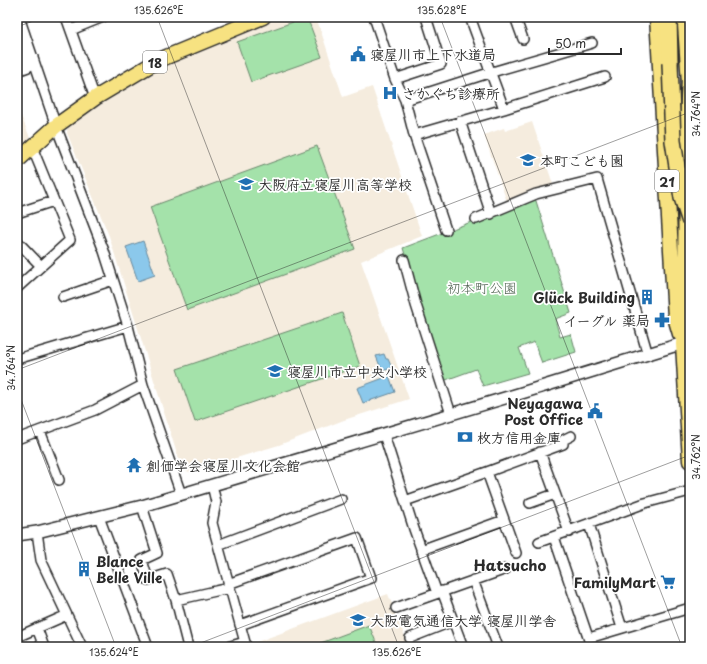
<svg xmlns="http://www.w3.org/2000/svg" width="707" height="664" font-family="'Playpen Sans','Klee One',sans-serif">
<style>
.built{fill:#f5ecde}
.green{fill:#a4e2aa;stroke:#68866a}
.water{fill:#8bc8eb;stroke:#65899e}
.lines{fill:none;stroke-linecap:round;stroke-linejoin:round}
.minor-casing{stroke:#2b2b2b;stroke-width:12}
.tertiary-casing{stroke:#2b2b2b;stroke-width:14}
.primary-casing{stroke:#2b2b2b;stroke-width:17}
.trunk-casing{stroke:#2b2b2b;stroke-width:18}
.minor{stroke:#fff;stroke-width:9}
.tertiary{stroke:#fff;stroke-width:11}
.primary{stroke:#f7e281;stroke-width:14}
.trunk{stroke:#f7e281;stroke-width:15}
.trunk-bridge-casing{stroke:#2b2b2b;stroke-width:18;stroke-linecap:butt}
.trunk-bridge{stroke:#f7e281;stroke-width:15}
.ticks{fill:none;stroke:#2b2b2b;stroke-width:1;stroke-opacity:0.45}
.labels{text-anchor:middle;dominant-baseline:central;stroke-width:3.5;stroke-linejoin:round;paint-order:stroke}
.shield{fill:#fff;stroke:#6b6b6b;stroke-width:1}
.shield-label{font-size:13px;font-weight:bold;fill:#2b2b2b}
.poi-label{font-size:14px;font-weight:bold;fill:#2b2b2b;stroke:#fff;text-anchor:start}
.park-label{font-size:14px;fill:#4f6251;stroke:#fff}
.neighbourhood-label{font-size:15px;font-weight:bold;fill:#2b2b2b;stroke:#fff}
.neatline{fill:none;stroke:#2b2b2b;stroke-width:1.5}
.ticks-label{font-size:10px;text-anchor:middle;fill:#2b2b2b}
</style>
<rect width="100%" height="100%" fill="#fff"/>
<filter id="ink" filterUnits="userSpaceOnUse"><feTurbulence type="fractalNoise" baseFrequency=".025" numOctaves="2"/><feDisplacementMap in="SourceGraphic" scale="8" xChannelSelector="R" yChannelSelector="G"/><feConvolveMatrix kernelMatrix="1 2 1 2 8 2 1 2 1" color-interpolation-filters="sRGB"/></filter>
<g filter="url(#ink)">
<path class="built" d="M278,17H316L343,97L372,87L422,236L361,261L409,399L344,420L279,445L190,472L182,470L109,236L67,133L68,123L104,98L158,68Z
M17,106L31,140L24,148L17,139Z
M532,122L554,187L507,202L484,135L504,128L505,131Z
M388,594L409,647H243Z"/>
<path class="green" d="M307,17L322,57L251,82L237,42Z
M317,146L355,249L187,310L150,207Z
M534,198L536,201L571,313L555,319L560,337L571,334L576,352L542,363L534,342L519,348L528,373L483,386L476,369L443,381L403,248Z
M342,313L360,366L195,422L177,369Z
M369,625L378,647H310Z"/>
<path class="water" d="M143,241L155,275L138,281L126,247Z
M384,354L386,359H388L392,368L382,371L376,356Z
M389,376L395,392L363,403L357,388Z"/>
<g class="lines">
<g class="minor-casing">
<path id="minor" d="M19,17L56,126L104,251L128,326L143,385L181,494
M66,17L95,98
M374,17L395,79L405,100L414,135L446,230
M515,17L523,39
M71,30L103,17
M17,36L26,60L33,57
M17,71L28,67L26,60
M395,79L441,64L426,17
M405,100L492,72L592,43
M504,109L605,77
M460,121L491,214
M414,135L504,109C493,78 481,48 470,17
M17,213L54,201
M476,219L536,194L597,179L648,355
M17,241L41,266
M404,260L416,305L451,414
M17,288L70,240L32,147
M63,297L113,280
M17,359L128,326
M40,431L59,480
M384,435L414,529L437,593
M17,439L95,410L143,385
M540,452L569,532
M487,472L516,553
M212,485L216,502L212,523L246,646
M405,501L487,472L563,444V440L571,436
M530,503L555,494
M142,506L157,553L142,560L148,580L167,574L176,600L188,647
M99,517L148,647
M589,524L622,628
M37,532L41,560L82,647
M554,537L591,646
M539,542L645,503L690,491
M218,545L341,499
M421,550L504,520
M473,580L498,647
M228,584L357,538L371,578L240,625
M442,591L463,647
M176,600L229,588
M396,608L506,569
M37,628L44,647
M17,637L67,615
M410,638L453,621
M589,638L690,608
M227,647L245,642"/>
</g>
<g class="tertiary-casing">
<path id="tertiary" d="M17,535L37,532L142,506L515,395L690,341"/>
</g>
<g class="primary-casing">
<path id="primary" d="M657,17L675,317L680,334
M689,79L686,137L685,312L683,344L690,461
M17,161L56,126L95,98L159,60L263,17"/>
</g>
<g class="trunk-casing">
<path id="trunk" d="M669,17L670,63
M685,17L690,90"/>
</g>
<use href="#minor" class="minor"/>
<use href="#tertiary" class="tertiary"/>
<use href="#primary" class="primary"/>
<use href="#trunk" class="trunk"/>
<g class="trunk-bridge-casing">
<path id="trunk-bridge" d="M670,63L673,141L682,198L690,222"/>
</g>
<use href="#trunk-bridge" class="trunk-bridge"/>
</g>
</g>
<path class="ticks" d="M157,17L399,647M440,17L682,647M17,27L44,17M17,370L690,112M17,389L116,647M190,647L690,455"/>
<defs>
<g id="civic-bare" transform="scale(1.2)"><path d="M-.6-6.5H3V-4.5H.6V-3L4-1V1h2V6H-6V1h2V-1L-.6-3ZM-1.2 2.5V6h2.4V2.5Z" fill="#1f6fb2" stroke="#fff" stroke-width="2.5" paint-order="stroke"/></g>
<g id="hospital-bare" transform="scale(1.2)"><path d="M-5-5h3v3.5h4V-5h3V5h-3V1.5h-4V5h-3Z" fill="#1f6fb2" stroke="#fff" stroke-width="2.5" paint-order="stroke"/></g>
<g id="school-bare" transform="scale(1.2)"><path d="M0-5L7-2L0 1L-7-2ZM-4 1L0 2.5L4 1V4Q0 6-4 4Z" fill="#1f6fb2" stroke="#fff" stroke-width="2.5" paint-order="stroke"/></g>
<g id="building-bare" transform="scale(1.2)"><path d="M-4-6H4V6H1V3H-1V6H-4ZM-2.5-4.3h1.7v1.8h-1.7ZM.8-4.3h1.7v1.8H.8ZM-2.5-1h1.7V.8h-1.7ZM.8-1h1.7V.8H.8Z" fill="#1f6fb2" stroke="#fff" stroke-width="2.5" paint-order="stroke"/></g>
<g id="pharmacy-bare" transform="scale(1.2)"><path d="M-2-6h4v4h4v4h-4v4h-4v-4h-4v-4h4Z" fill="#1f6fb2" stroke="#fff" stroke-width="2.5" paint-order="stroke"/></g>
<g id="bank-bare" transform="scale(1.2)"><path d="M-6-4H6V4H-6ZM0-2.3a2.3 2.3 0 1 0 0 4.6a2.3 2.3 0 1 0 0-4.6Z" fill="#1f6fb2" stroke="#fff" stroke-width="2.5" paint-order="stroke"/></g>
<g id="temple-bare" transform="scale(1.2)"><path d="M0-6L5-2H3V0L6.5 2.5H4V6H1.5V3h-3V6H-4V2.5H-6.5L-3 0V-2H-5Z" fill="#1f6fb2" stroke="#fff" stroke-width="2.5" paint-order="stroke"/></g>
<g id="supermarket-bare" transform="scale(1.2)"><path d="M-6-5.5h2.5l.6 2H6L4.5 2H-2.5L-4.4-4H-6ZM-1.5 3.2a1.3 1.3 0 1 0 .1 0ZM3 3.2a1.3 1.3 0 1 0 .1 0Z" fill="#1f6fb2" stroke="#fff" stroke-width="2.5" paint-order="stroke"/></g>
<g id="university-bare" transform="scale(1.2)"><path d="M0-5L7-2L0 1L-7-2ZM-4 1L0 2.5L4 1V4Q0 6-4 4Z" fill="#1f6fb2" stroke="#fff" stroke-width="2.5" paint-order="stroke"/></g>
</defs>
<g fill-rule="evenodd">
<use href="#civic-bare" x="358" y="54"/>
<use href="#hospital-bare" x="390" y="93"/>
<use href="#school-bare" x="528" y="160"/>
<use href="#school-bare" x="246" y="184"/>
<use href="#building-bare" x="647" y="297"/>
<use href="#pharmacy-bare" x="662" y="320"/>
<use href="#school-bare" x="275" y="371"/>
<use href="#civic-bare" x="595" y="411"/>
<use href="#bank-bare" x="465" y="437"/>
<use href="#temple-bare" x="134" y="465"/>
<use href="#building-bare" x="84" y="569"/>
<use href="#supermarket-bare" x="668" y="582"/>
<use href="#university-bare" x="358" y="620"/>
</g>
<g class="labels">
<g class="shield">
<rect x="143" y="51" width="24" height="22" rx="3"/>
<rect x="655" y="170" width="24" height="22" rx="3"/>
</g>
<g class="shield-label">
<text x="155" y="62">18</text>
<text x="667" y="181">21</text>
</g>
<g class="poi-label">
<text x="370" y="54">寝屋川市上下水道局</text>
<text x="402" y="93">さかぐち診療所</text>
<text x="540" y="160">本町こども園</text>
<text x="258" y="184">大阪府立寝屋川高等学校</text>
<text x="635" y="297" text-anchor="end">Glück Building</text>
<text x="650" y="320" text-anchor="end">イーグル 薬局</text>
<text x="287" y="371">寝屋川市立中央小学校</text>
<text x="583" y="403" text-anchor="end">Neyagawa<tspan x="583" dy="16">Post Office</tspan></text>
<text x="477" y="437">枚方信用金庫</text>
<text x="146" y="465">創価学会寝屋川文化会館</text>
<text x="96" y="561">Blance<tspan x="96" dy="16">Belle Ville</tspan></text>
<text x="656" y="582" text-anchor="end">FamilyMart</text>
<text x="370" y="620">大阪電気通信大学 寝屋川学舎</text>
</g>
<g class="park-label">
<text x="482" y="287">初本町公園</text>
</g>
<g class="neighbourhood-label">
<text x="510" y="564">Hatsucho</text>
</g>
</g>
<rect width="707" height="664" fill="none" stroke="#fff" stroke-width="44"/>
<path d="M549 48v6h72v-6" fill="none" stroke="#2b2b2b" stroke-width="2"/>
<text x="555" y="48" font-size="12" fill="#2b2b2b" stroke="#ffffff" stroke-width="3" paint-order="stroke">50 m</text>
<rect x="22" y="22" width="663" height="620" class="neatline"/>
<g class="ticks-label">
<text x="159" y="14">135.626°E</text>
<text x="442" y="14">135.628°E</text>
<text transform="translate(696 114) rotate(-90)" y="4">34.764°N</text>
<text transform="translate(11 368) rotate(-90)" y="4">34.764°N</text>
<text transform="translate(696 457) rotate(-90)" y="4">34.762°N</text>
<text x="114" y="656">135.624°E</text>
<text x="397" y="656">135.626°E</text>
</g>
</svg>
